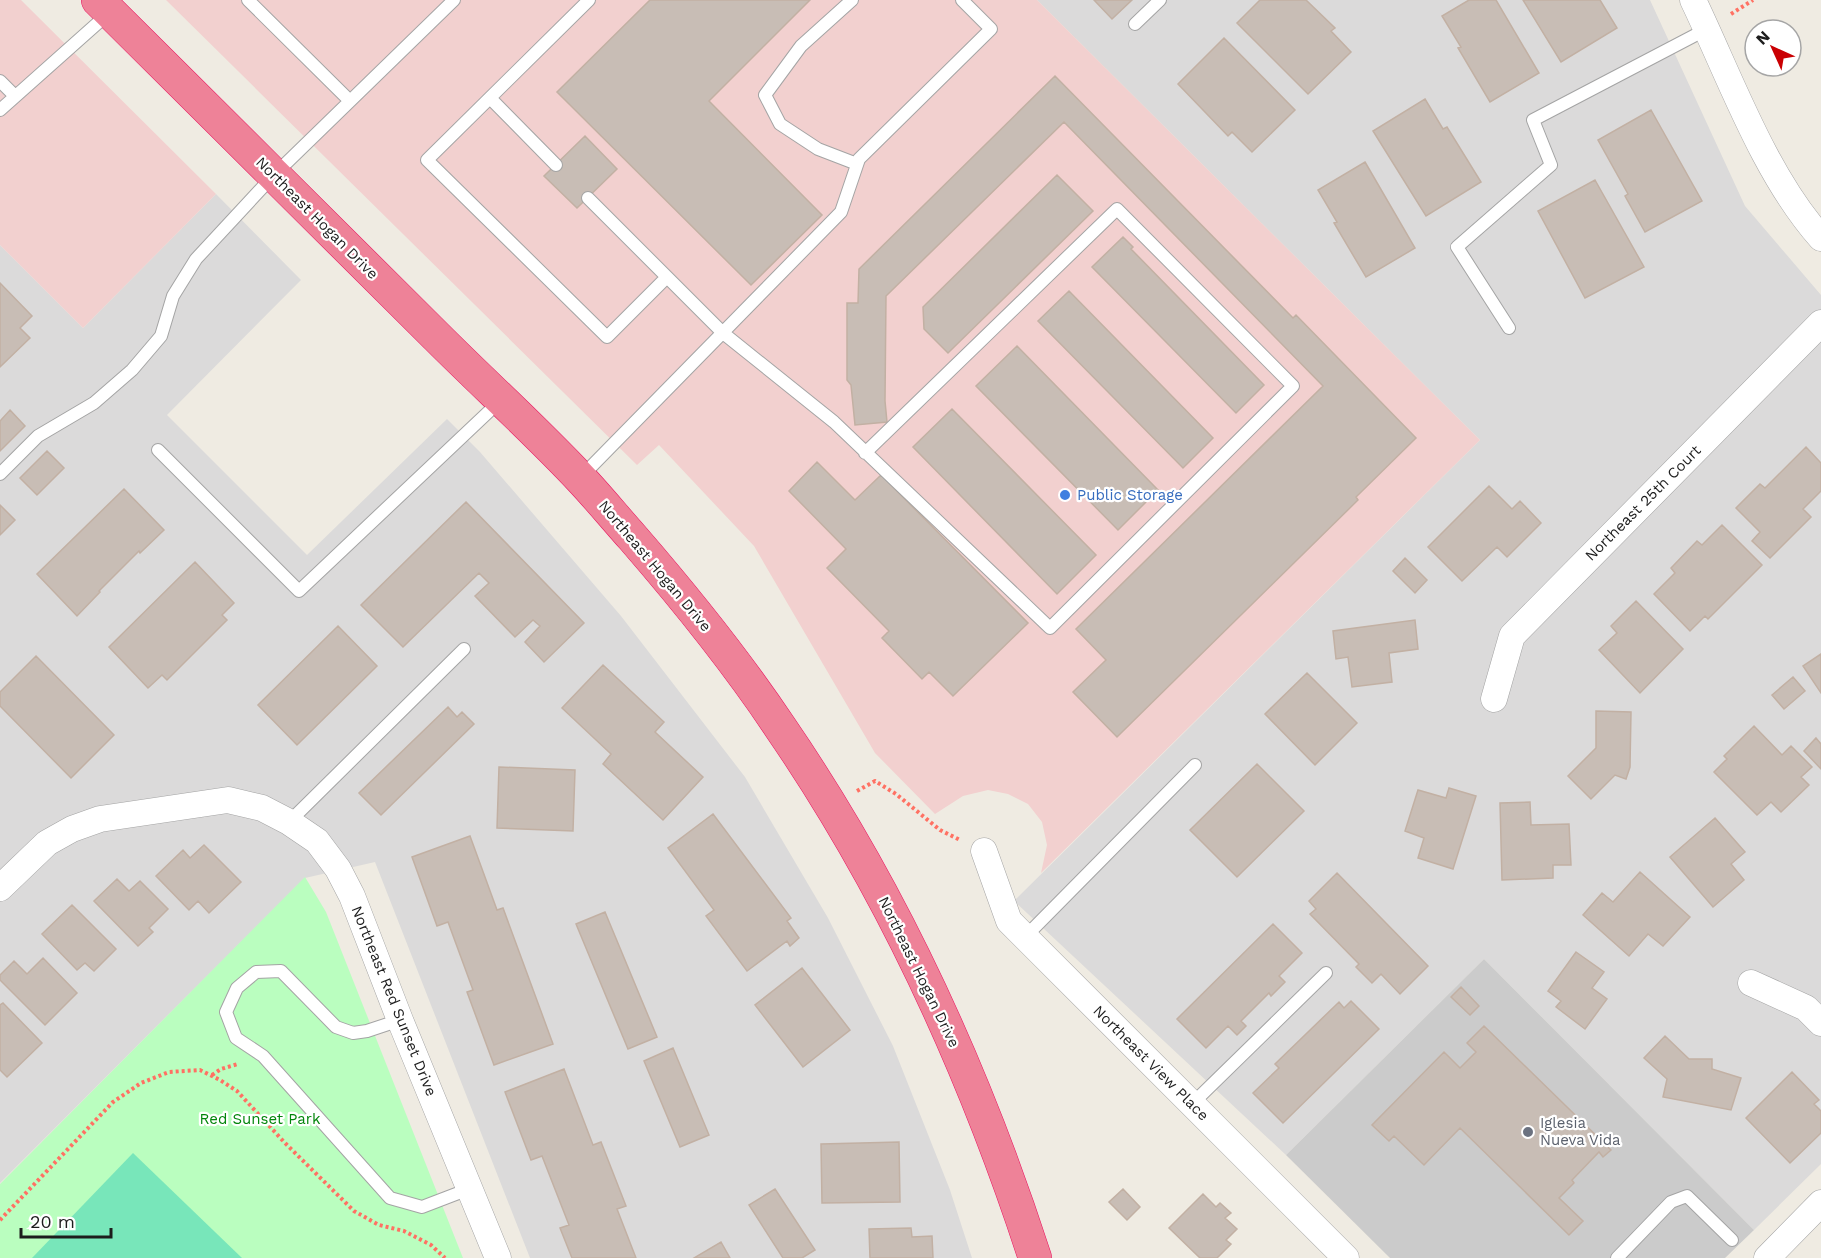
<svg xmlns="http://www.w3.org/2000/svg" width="1821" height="1258" font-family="'Work Sans',sans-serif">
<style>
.residential{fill:#dbdada}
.commercial{fill:#f2d0cf}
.religious{fill:#cbcbcb}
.park{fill:#bafebf}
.pitch{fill:#78e6ba}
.building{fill:#c8bdb5;stroke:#c2b0a3;stroke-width:1.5}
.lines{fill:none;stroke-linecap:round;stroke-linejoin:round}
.lane-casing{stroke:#a4a4a4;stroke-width:14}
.street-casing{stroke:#a4a4a4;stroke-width:27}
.highway-casing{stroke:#e81460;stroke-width:34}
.path{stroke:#ff7163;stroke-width:4;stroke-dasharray:3 3;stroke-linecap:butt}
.lane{stroke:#fff;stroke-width:12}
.street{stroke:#fff;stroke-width:26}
.highway{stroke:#ee8298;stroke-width:33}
.shop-dot{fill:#3f7fe0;stroke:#fff;stroke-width:2}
.worship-dot{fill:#6b7280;stroke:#fff;stroke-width:2}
.labels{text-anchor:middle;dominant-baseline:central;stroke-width:4.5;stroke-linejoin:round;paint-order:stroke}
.street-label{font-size:15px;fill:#1d1d1d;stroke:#fff}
.shop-label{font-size:15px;fill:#366cbe;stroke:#fff;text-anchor:start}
.park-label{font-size:15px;fill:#02850b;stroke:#fff}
.worship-label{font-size:15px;fill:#5b616d;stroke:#fff;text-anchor:start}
</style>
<rect width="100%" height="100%" fill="#efebe2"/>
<path class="residential" d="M1037,0H1650L1745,206L1821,295V1164L1754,1230L1484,959L1286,1155L1014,901L1480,440Z
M216,194L301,280L167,415L307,555L447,419L480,452L621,616L745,777L828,918L893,1046L950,1190L972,1258H530L375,862L305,878L0,1183V245L83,328Z"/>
<path class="commercial" d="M0,0H21L216,194L83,328L0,245Z
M166,0H1037L1480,440L1041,873L1047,845L1042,822L1028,804L1008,794L988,790L963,796L935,814L875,753L754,546L659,445L637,465Z"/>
<path class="religious" d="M1484,959L1754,1230L1725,1258H1390L1286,1155Z"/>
<path class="park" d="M305,877L326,912L463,1258H0V1184Z"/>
<path class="pitch" d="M133,1153L242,1258H32Z"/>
<path class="building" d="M650,0H810L709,101L822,215L751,285L557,92Z
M1094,0H1132L1112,19Z
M1260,0H1306L1335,28L1331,31L1351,52L1308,94L1237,23Z
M1469,0H1496L1539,73L1490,102L1458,48L1461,47L1442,16Z
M1523,0H1600L1617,28L1561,62Z
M1224,38L1295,110L1252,152L1232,132L1228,136L1178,84Z
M1055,76L1293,318L1296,315L1416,438L1356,497L1358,500L1117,737L1073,692L1106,660L1076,629L1323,386L1064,122L886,296L885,401L887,422L855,425L851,385L847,380V303H858L859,269Z
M1425,99L1443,129L1447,127L1481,182L1426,216L1373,131Z
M1651,110L1702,201L1645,232L1625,196L1628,194L1598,140Z
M585,136L617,169L577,208L544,176Z
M1365,162L1415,248L1366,277L1334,223L1337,222L1318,190Z
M1057,175L1093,211L948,353L924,329L923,307Z
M1595,180L1644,267L1585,298L1538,211Z
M1123,237L1133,247L1131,249L1264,385L1236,413L1092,267Z
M0,283L32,316L20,328L30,338L0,367Z
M1069,291L1213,438L1183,468L1038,321Z
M1017,346L1158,490L1118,530L976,386Z
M952,409L1096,555L1057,594L913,447Z
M10,410L25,426L0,451V421Z
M1806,447L1821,463V491L1803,509L1811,517L1770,558L1752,541L1760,532L1736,508L1760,484L1765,488Z
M47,451L64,468L37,495L20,478Z
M817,462L855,500L881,475L1028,623L953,696L929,672L922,679L882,638L889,631L827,568L846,549L789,491Z
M1489,486L1512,509L1520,501L1541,523L1507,557L1497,547L1462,581L1428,547Z
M124,489L164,530L140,553L139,551L99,591L100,592L77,616L37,574Z
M466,502L584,623L544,662L525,642L540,626L533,620L515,637L475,596L489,583L479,573L403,647L361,605Z
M0,505L15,520L0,535Z
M1722,525L1762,565L1708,619L1705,616L1690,631L1654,594L1675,573L1671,568L1697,541L1702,545Z
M1405,558L1427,580L1415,593L1393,571Z
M195,562L234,603L222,615L227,620L167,680L162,675L148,688L109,647Z
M1636,601L1683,649L1640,693L1599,650L1617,633L1611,626Z
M1415,620L1418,649L1389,653L1392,682L1352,687L1348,657L1336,659L1333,631Z
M338,626L377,666L297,745L258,705Z
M1821,654V693L1803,666Z
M36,656L114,735L71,778L0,706V692Z
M603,665L664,722L655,732L703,777L663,820L603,764L611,754L562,708Z
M1307,673L1357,723L1315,765L1265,714Z
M1793,677L1805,691L1784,709L1772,695Z
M448,707L457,717L462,712L474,724L381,815L359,793Z
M1596,711L1631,712L1630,767L1626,779L1615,775L1591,799L1568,776L1596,748Z
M1754,726L1782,755L1791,746L1812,767L1801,777L1809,785L1781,812L1771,802L1757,815L1714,772L1727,759L1724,756Z
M1816,738L1821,744V769L1804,751Z
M1257,764L1304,811L1237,877L1190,830Z
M499,767L575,770L573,831L497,828Z
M1449,788L1476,796L1453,869L1418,858L1424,838L1405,831L1418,790L1446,798Z
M1530,802L1531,825L1569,824L1571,865H1553V878L1502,880L1500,803Z
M713,814L791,918L787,921L799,938L790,946L787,941L747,971L706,916L714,910L668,848Z
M1715,818L1745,852L1731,864L1744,880L1713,907L1670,857Z
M470,836L497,910L503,908L553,1044L494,1065L467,992L473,990L448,922L437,926L412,857Z
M204,845L241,882L209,913L198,901L189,910L156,876L183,850L190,858Z
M1640,872L1690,917L1663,946L1648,934L1629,956L1583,915L1602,893L1613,902Z
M1337,873L1428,966L1400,994L1381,974L1372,983L1356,967L1359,964L1310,914L1316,909L1309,901Z
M117,879L129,891L140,881L168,909L149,928L153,932L138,946L94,901Z
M72,905L116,949L94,971L85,963L77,970L42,934Z
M605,912L657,1037L628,1049L576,924Z
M1273,924L1302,953L1279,976L1285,982L1271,996L1269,993L1241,1021L1246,1026L1237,1035L1228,1026L1206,1048L1177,1019Z
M1576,952L1604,972L1592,988L1607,999L1585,1029L1556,1007L1561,1001L1548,991Z
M43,958L77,993L45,1025L0,980V975L14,961L27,974Z
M802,968L850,1030L803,1067L755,1005Z
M1461,987L1479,1006L1470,1015L1451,997Z
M1351,1001L1379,1029L1283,1123L1253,1093L1279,1068L1275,1064L1339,1002L1344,1008Z
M3,1003L42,1043L7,1077L0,1070V1005Z
M1484,1026L1611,1150L1603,1157L1599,1152L1572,1180L1574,1183L1559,1198L1583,1221L1569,1235L1460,1128L1424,1165L1394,1136L1389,1141L1372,1125L1444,1052L1460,1068L1476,1052L1467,1043Z
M1665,1036L1689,1059H1712V1069L1741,1078L1731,1110L1663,1097L1667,1079L1644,1058Z
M673,1048L709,1135L680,1147L644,1061Z
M564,1069L593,1145L601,1142L626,1206L617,1209L636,1258H572L560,1228L569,1225L542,1156L531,1160L505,1092Z
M1792,1072L1819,1100L1814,1104L1821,1111V1133L1790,1163L1746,1118Z
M899,1142L900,1202L822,1203L821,1144Z
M775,1189L815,1250L802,1258H783L749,1205Z
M1123,1189L1140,1207L1127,1220L1109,1202Z
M1203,1194L1216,1207L1220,1203L1231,1213L1225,1218L1237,1229L1226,1240L1231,1244L1217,1258H1200L1169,1228Z
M911,1228L912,1237L932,1236L933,1258H870L869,1229Z
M721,1242L730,1258H694Z"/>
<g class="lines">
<g class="lane-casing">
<path id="lane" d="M248,0L350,101
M589,0L427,160L607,337L667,277L723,333L834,422L1050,628L1293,386L1117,209L865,453
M852,0L801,46L765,95L780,124L818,149L857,164
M1135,24L1160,0
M0,81L15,96
M490,98L556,165
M0,110L109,13
M588,198L667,277
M1509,328L1457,247L1551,165L1533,120L1707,29
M158,450L299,591L500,401
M0,474L38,436L94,403L132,370L161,336L173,296L196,259L274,175L454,0
M581,477L841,212L859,159L991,29L962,0
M289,822L464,649
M1025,937L1195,765
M400,1020L367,1031L353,1033L336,1027L281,971L256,972L237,988L226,1012L236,1038L263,1056L390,1198L422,1207L469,1189
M1192,1104L1326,973
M1617,1258L1671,1202L1687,1196L1732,1240"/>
</g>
<g class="street-casing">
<path id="street" d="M1693,0C1730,77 1764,174 1821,238
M1494,699L1512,636L1821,323
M984,851L1009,921L1346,1258
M0,888L47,843L72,829L100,819L228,800L262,808L289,822L317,841L338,869L352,896L400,1020L498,1258
M1751,983L1806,1008L1821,1023
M1767,1258L1821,1203"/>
</g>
<g class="highway-casing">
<path id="highway" d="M98,0C211,113 325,225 438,338C485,385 535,430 580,478C598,497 615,518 633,538C685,598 736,661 780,727C892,890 974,1070 1035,1258"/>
</g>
<path class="path" d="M1731,14L1753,0
M857,791L875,781L896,794L940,830L960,840
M212,1075L221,1069L238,1064
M0,1220L113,1102L141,1083L169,1072L200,1070L220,1080L237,1091L285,1143L354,1211L379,1225L404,1231L431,1245L445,1258"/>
<use href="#lane" class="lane"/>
<use href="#street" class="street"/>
<use href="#highway" class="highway"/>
</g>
<circle class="shop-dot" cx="1065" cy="495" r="6"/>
<circle class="worship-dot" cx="1528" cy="1132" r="6"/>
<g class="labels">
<g class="street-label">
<text transform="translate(317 218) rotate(45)">Northeast Hogan Drive</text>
<text transform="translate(1643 503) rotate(-45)">Northeast 25th Court</text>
<text transform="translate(655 566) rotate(50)">Northeast Hogan Drive</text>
<text transform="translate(919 972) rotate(64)">Northeast Hogan Drive</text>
<text transform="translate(394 1001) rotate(68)">Northeast Red Sunset Drive</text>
<text transform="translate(1151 1063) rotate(45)">Northeast View Place</text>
</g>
<g class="shop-label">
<text x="1077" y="495">Public Storage</text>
</g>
<g class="park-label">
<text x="260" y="1119">Red Sunset Park</text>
</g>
<g class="worship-label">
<text x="1540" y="1123">Iglesia<tspan x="1540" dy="17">Nueva Vida</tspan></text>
</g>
</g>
<g transform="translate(1773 48) rotate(315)"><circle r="28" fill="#ffffff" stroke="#a5a5a5" stroke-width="1.5"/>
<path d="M0-4.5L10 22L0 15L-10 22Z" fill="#ca0003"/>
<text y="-9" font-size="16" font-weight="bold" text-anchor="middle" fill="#1d1d1d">N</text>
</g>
<path d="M21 1228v9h90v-9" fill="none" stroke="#1d1d1d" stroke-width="3"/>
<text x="30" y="1228" font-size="18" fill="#1d1d1d" stroke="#ffffff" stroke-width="4.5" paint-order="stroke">20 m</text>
</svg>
